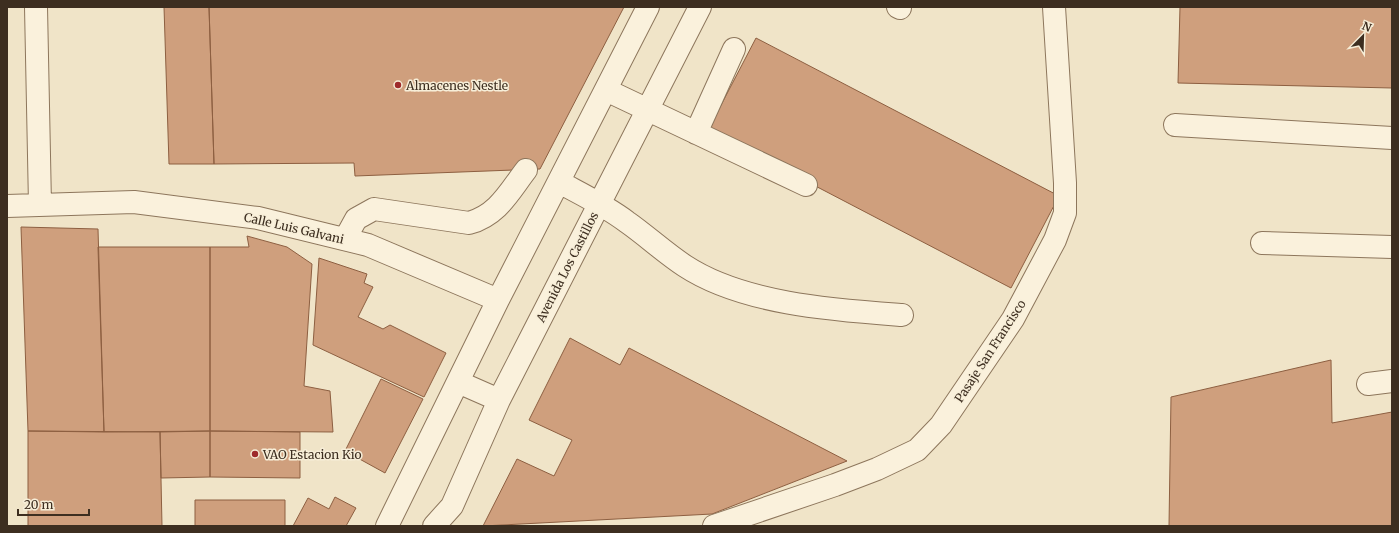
<svg xmlns="http://www.w3.org/2000/svg" width="1399" height="533" font-family="Merriweather,serif">
<style>
.building{fill:#cf9f7d;stroke:#8d5f41}
.lines{fill:none;stroke-linecap:round;stroke-linejoin:round}
.minor-casing{stroke:#8d765c;stroke-width:24}
.minor{stroke:#faf1dc;stroke-width:22}
.poi-dot{fill:#9e2a2b;stroke:#f7eed8;stroke-width:1.5}
.labels{text-anchor:middle;dominant-baseline:central;stroke-width:3;stroke-linejoin:round;paint-order:stroke}
.poi-label{font-size:12px;fill:#3d2e20;stroke:#f7eed8;text-anchor:start}
.street-label{font-size:12px;fill:#3d2e20;stroke:#f7eed8}
</style>
<rect width="100%" height="100%" fill="#f0e4c8"/>
<path class="building" d="M164,7H209L214,164H169Z
M209,7H624L540,169L355,176L354,163L214,164Z
M1180,7H1392V88L1178,83Z
M756,38L1059,196L1011,288L708,130Z
M21,227L98,229L104,432L28,431Z
M247,236L287,247L312,264L304,386L330,391L333,432L210,431V247H249Z
M98,247H210V431L104,432Z
M319,258L367,274L364,283L373,287L358,317L383,329L390,325L446,353L424,397L313,345Z
M570,338L620,365L629,348L847,461L712,514L483,526L517,459L554,476L572,440L529,420Z
M1331,360L1332,423L1392,412V526H1169L1171,397Z
M381,379L423,399L385,473L345,451Z
M28,431L160,432L162,526H28Z
M210,431L300,432V478L210,477Z
M210,431V477L161,478L160,432Z
M335,497L356,508L346,526H293L308,498L329,509Z
M195,500H285V526H195Z"/>
<g class="lines">
<g class="minor-casing">
<path id="minor" d="M36,7L40,205
M898,7L900,8
M606,90L806,185
M1175,125L1392,138
M696,133L734,49
M559,182C583,195 606,206 627,222C647,236 665,253 685,266C743,304 834,310 902,315
M7,206L134,202L258,218L368,245L498,300
M345,239L356,219L374,209L469,223C498,215 509,192 526,170
M1262,243L1392,247
M458,382L499,400
M1368,384L1392,381
M387,526L498,300L648,7
M434,526L452,506L499,400L700,7
M714,526L835,485L877,469L917,450L941,425L1013,319L1055,240L1065,213V183L1054,7"/>
</g>
<use href="#minor" class="minor"/>
</g>
<g class="poi-dot">
<circle cx="398" cy="85" r="4"/>
<circle cx="255" cy="454" r="4"/>
</g>
<g class="labels">
<g class="poi-label">
<text x="406" y="85">Almacenes Nestle</text>
<text x="263" y="454">VAO Estacion Kio</text>
</g>
<g class="street-label">
<text transform="translate(294 228) rotate(13)">Calle Luis Galvani</text>
<text transform="translate(567 267) rotate(-63)">Avenida Los Castillos</text>
<text transform="translate(990 351) rotate(-57)">Pasaje San Francisco</text>
</g>
</g>
<rect width="1399" height="533" fill="none" stroke="#3d2e20" stroke-width="16"/>
<g transform="translate(1363 36) rotate(23)" stroke="#f7eed8" stroke-width="3" paint-order="stroke">
<path d="M0-3L7 15L0 10L-7 15Z" fill="#3d2e20"/>
<text y="-6" font-size="11" font-weight="bold" text-anchor="middle" fill="#3d2e20">N</text>
</g>
<path d="M18 509v6h71v-6" fill="none" stroke="#3d2e20" stroke-width="2"/>
<text x="24" y="509" font-size="12" fill="#3d2e20" stroke="#f7eed8" stroke-width="3" paint-order="stroke">20 m</text>
</svg>
